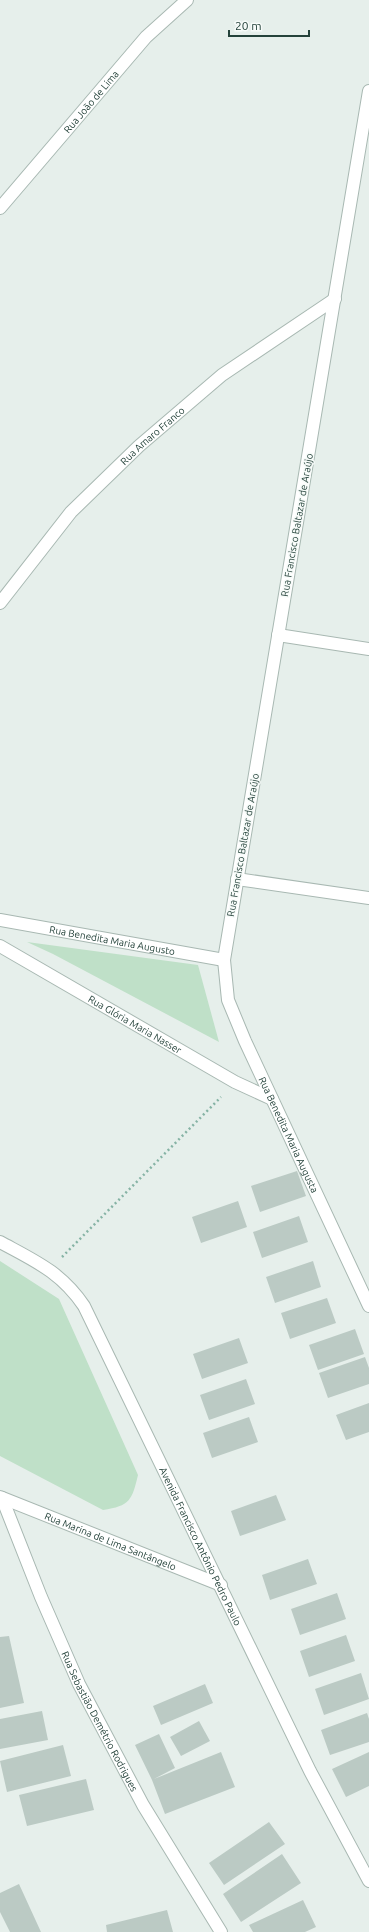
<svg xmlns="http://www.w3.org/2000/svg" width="369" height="1932" font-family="Ubuntu,sans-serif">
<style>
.green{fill:#bfe0c8}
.building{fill:#bbcac4}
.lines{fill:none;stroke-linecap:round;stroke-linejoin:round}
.minor-casing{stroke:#a8b8b2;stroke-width:14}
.path{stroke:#86b3a5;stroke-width:2.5;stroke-dasharray:2 3;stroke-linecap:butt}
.minor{stroke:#fff;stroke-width:12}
.labels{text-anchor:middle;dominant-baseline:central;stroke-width:3;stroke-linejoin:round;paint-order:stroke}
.street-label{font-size:10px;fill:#24423a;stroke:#f7fbf9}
</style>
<rect width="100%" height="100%" fill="#e6efeb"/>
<path class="green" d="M27,942L198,965L219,1042L53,954Z
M0,1261L59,1299L138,1475C132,1500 130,1506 103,1510L0,1456Z"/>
<path class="building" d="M297,1171L306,1196L260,1212L251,1186Z
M238,1201L247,1227L201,1243L192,1217Z
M299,1216L308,1242L262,1258L253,1232Z
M313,1261L321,1287L275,1303L266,1277Z
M327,1298L336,1323L290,1339L281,1313Z
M355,1329L364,1354L318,1370L309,1345Z
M239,1338L248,1363L202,1379L193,1354Z
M365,1357L369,1368V1384L328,1398L319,1373Z
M246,1379L255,1404L209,1420L200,1395Z
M369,1403V1432L346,1440L336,1415Z
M249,1417L258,1442L212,1458L203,1433Z
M276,1495L286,1520L240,1536L231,1511Z
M308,1559L317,1584L270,1600L262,1575Z
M337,1593L346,1619L300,1635L291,1609Z
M346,1635L355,1661L309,1677L300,1651Z
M9,1636L24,1703L0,1708V1637Z
M361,1673L369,1699L324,1715L315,1689Z
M205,1684L213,1703L161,1725L153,1706Z
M42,1711L48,1740L0,1749V1719Z
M367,1713L369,1719V1742L330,1755L321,1730Z
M199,1721L210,1741L181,1756L170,1737Z
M159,1734L175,1768L154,1779L221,1752L235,1787L165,1814L152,1780L135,1745Z
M63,1745L71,1776L7,1792L0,1761Z
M369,1752V1786L346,1797L332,1769Z
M86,1779L94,1810L27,1826L19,1795Z
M269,1822L285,1844L224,1885L209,1863Z
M282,1854L301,1883L241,1922L223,1894Z
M19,1884L41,1932H10L0,1912V1893Z
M303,1900L316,1927L305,1932H253L249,1925Z
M167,1910L173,1932H107L106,1925Z"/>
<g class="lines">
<g class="minor-casing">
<g id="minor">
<path id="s1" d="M369,91L224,960L228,1000L245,1041L369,1306"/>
<path id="s2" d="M0,208L146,37L187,0"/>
<path id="s3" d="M0,603L71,512L139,446L222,375L335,299"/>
<path d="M278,635L369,649"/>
<path d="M237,879L369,898"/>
<path id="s4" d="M0,920L224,960"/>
<path id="s5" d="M0,946L235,1082L272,1099"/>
<path id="s6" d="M0,1242C35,1261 61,1272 84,1306L310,1771L369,1881"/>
<path id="s7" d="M0,1497L221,1585"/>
<path id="s8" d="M2,1498L41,1597L79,1684L143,1805L221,1932"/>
</g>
</g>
<path class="path" d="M62,1257L221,1097"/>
<use href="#minor" class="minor"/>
</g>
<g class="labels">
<g class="street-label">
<text stroke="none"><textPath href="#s2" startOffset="140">Rua João de Lima</textPath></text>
<text stroke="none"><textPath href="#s3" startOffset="227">Rua Amaro Franco</textPath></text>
<text transform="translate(297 525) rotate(-80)">Rua Francisco Baltazar de Araújo</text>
<text transform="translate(243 845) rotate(-80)">Rua Francisco Baltazar de Araújo</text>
<text stroke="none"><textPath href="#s4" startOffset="114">Rua Benedita Maria Augusto</textPath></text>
<text stroke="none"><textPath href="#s5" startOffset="156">Rua Glória Maria Nasser</textPath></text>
<text stroke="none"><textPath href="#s1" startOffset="1069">Rua Benedita Maria Augusta</textPath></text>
<text stroke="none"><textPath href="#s7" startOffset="119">Rua Marina de Lima Santângelo</textPath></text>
<text stroke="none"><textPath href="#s6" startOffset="374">Avenida Francisco Antônio Pedro Paulo</textPath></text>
<text stroke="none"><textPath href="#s8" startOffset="244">Rua Sebastião Demétrio Rodrigues</textPath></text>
</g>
</g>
<path d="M229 30v6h80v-6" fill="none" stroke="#24423a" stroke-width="2"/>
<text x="235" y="30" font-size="12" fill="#24423a" stroke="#f7fbf9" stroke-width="3" paint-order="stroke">20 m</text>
</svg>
